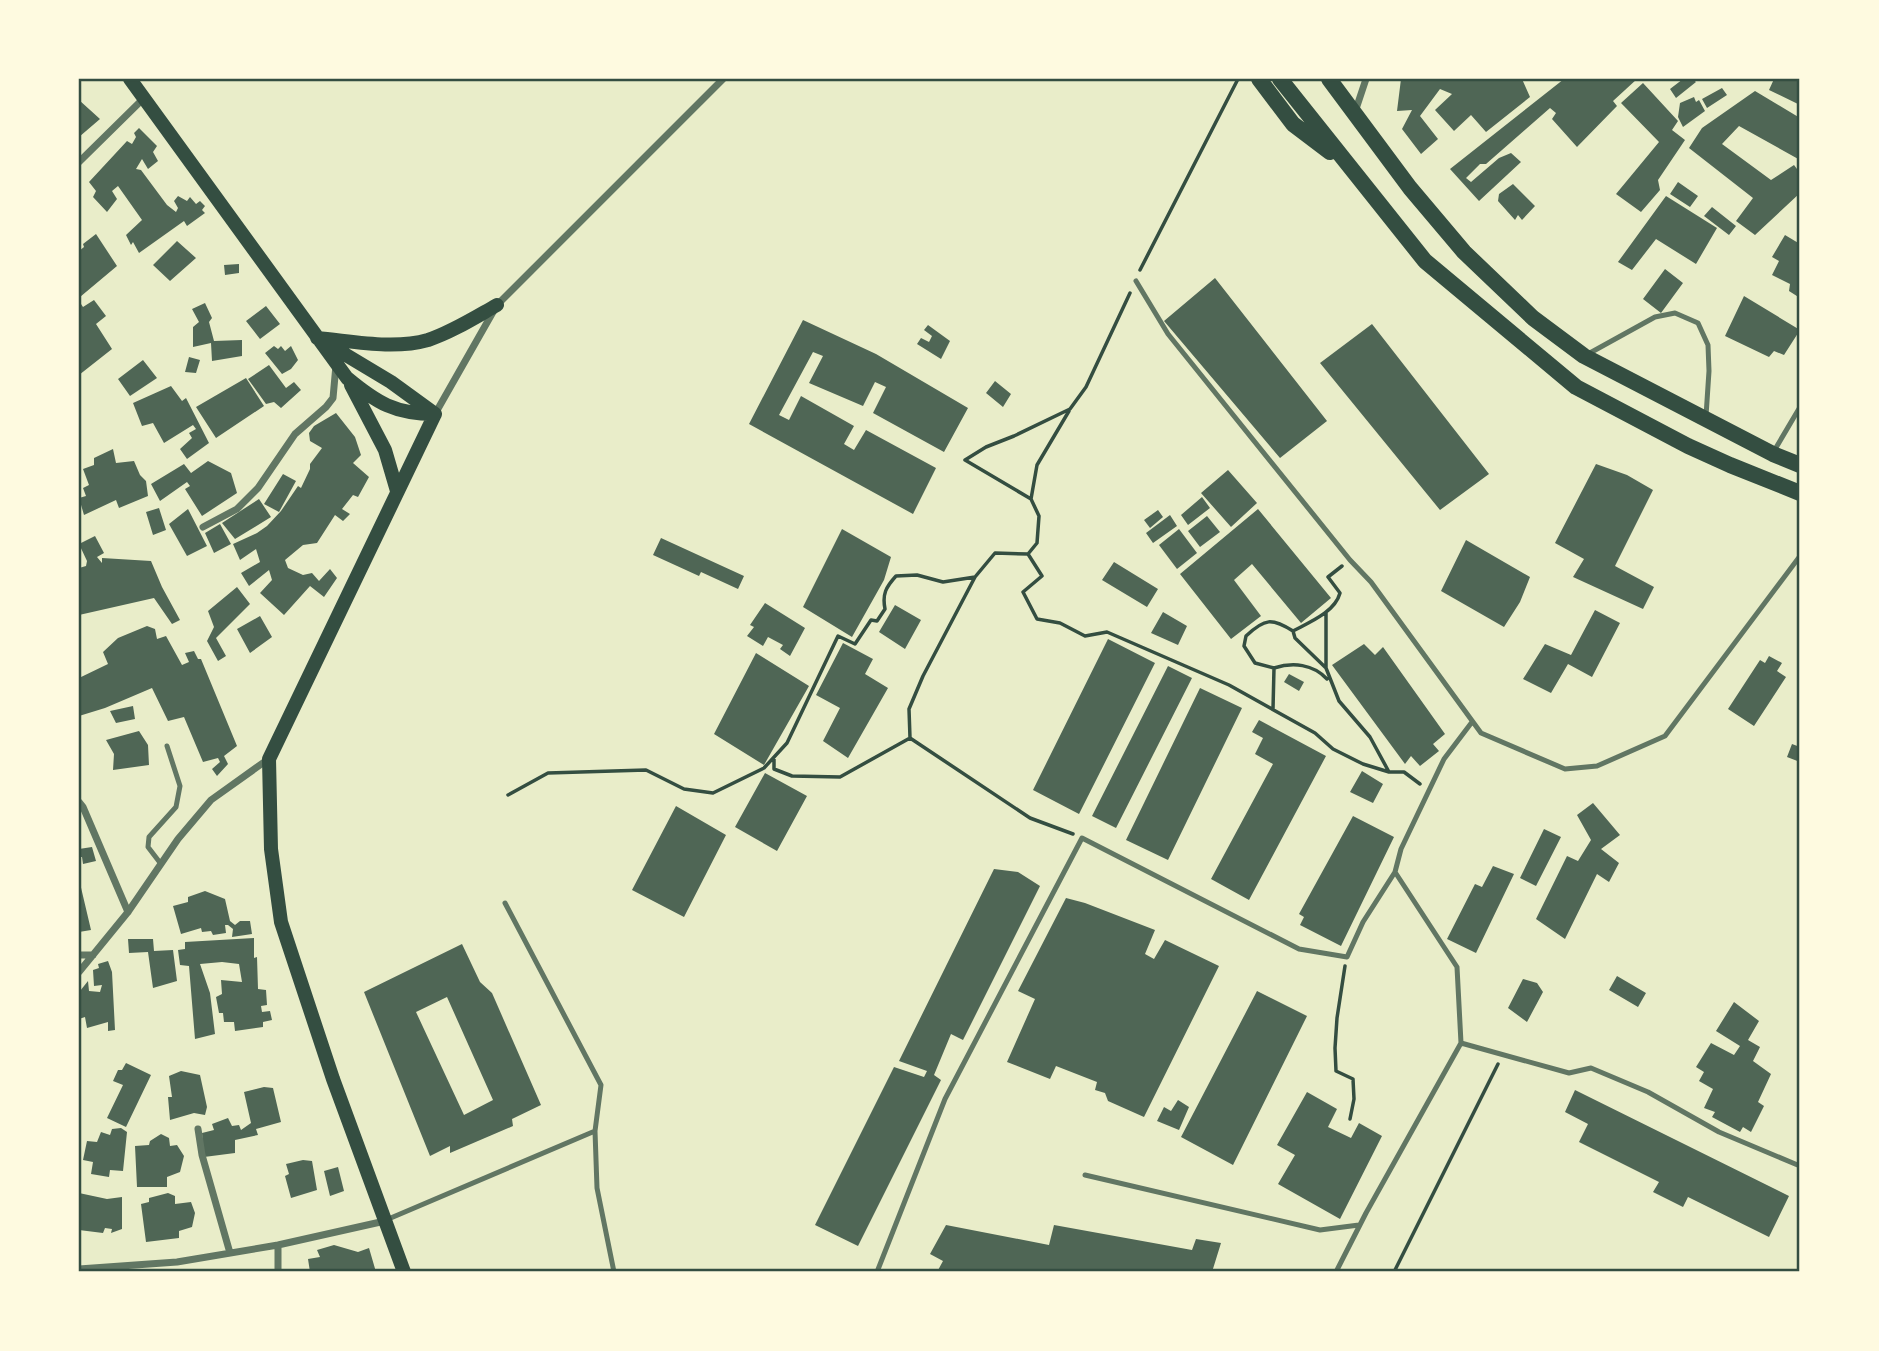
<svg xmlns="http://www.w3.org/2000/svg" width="1879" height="1351" font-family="'PT Sans Narrow',sans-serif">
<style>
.building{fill:#4f6655;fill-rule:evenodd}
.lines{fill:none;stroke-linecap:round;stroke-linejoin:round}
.path{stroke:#344e41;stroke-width:3.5}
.service{stroke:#617663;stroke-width:5}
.minor{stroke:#617663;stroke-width:7}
.secondary{stroke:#344e41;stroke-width:14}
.trunk{stroke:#344e41;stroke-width:16}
.neatline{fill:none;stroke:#344e41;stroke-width:2.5}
</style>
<rect width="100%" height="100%" fill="#e9edc9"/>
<path class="building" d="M1401,79H1522L1530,97L1486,132L1471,115L1454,131L1435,110L1452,94L1440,89L1420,116L1438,139L1421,154L1402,129L1412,110L1397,111Z
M1564,79H1637L1613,101L1617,106L1577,147L1552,119L1556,113L1550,108L1486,164H1480L1466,178L1471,182L1499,158L1511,153L1521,162L1479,201L1450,169Z
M1683,79H1693L1696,82L1676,98L1670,89Z
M1774,79H1793L1800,82V105L1769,90Z
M1643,83L1678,121L1672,130L1685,140L1658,180L1660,190L1641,212L1616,194L1659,142L1621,103Z
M1722,88L1727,95L1707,108L1702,99Z
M1755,91L1800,118V160L1739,126L1722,144L1771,180L1794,165L1800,173V193L1755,235L1736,221L1753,198L1689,148L1702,128Z
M1694,97L1696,102L1699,100L1705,111L1683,127L1678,117L1680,103Z
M79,100L100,119L79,137Z
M139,128L157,146L153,152L158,161L148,169L142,159L136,169L141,170L167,205L176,212L178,208L174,201L178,196L187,201L190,197L196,204L200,201L205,206L202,210L205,213L187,226L184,221L139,253L133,242L131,245L126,235L142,220L118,186L112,191L117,199L107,212L93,197L96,191L89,182L127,141L132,144L136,137L134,133Z
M1678,182L1698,196L1690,207L1670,194Z
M1513,184L1535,206L1522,220L1518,215L1515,220L1498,201L1499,194Z
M1666,196L1717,228L1696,264L1656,239L1632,270L1618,262Z
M1712,207L1736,226L1729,235L1704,216Z
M96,234L117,266L80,297L79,251L84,247L83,244Z
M1785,235L1800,244V298L1789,291L1790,284L1772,275L1779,261L1772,257Z
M177,241L196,258L170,281L153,265Z
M239,264V273L225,275L224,265Z
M1665,269L1683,283L1661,313L1643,299Z
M1215,278L1327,421L1280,458L1164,321Z
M1744,296L1800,330L1784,355L1774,351L1769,357L1725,336Z
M94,300L106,316L96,324L112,349L79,375V306L81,304L83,307Z
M205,303L212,318L209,322L214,341L242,340V356L212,361L211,343L193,347V327L199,322L192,309Z
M266,306L280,324L260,339L246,321Z
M803,320L876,354L968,408L944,452L873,413L886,387L875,382L863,406L809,383L823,356L813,352L779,415L789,420L801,396L854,426L844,444L854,450L866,430L936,468L913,514L749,424Z
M1372,324L1489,474L1440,510L1320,363Z
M928,325L950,341L941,359L917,344L921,338L929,342L932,336L924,330Z
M274,346L278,349L281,346L285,351L291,346L298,360L291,369L282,374L265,353Z
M189,357L200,360L196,373L185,372Z
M143,360L157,378L130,396L118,379Z
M269,365L286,388L294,382L301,390L281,408L274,402L266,404L248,379Z
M246,378L264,406L216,438L196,407Z
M995,381L1011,394L1003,407L986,393Z
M171,386L182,401L186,398L209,443L187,459L180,449L192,438L189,433L196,429L193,425L164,443L153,423L142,426L133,403Z
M336,413L355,437L361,455L353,463L369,477L358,497L353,495L342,509L350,514L343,521L335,515L317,543L303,545L285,560L288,568L303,575L312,573L319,581L330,569L337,578L324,597L310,586L284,615L260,593L272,580L269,570L249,586L241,573L260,562L256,549L240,560L233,544L257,533L267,526L281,511L298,486L301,488L310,469V464L322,448L310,441L309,433L314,426Z
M113,449L116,463L134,461L140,475L146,481L148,496L119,508L116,500L84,515L79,498L86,496L83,488L89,485L83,469L94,465V458Z
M208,461L231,473L237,493L202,516L185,489L190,486L187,482L160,501L151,484L184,464L191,473Z
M1596,464L1627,475L1653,490L1615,566L1654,587L1643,609L1573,577L1584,559L1555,543Z
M1228,470L1257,503L1231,527L1201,493Z
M283,474L296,481L279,512L264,504Z
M1202,497L1210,508L1188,525L1181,515Z
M259,499L271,517L235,539L222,523Z
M159,508L166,530L153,535L146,512Z
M188,509L207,546L187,556L169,524Z
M1258,509L1331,598L1301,623L1252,564L1234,580L1261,616L1231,639L1180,574Z
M1158,510L1163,517L1150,528L1144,520Z
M1170,515L1177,526L1153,543L1146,533Z
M1207,516L1220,532L1200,547L1188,531Z
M220,524L231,544L214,553L205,533Z
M842,529L891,557L884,580L852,637L803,607Z
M1179,529L1197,553L1177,569L1159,545Z
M95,536L104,553L97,557L102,563V558L151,561L162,587L180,620L172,624L154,598L79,615V568L86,566L87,561L79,544Z
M661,538L744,576L738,589L701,572L699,576L653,555Z
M1466,540L1530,577L1520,602L1504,627L1441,591Z
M1114,562L1158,589L1147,607L1102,580Z
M237,587L250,604L216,638L226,656L218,661L207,641L214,627L208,611Z
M765,603L805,628L790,656L780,649L783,645L768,637L763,646L747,636L754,627L750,625Z
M895,605L921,620L905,649L879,632Z
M1595,610L1620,623L1592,677L1568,664L1551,693L1523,679L1545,644L1571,655Z
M1163,612L1187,626L1178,645L1151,633Z
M260,616L272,637L250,653L237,629Z
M147,626L155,629L157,639L166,636L182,665L189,662L185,653L194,651L198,659H201L237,746L224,756L228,764L217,776L212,769L220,762L218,758L203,762L184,717L168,721L152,688L105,708L79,716V678L108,664L103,652L118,638Z
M1108,639L1155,663L1079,814L1033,790Z
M843,643L873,659L865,674L888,688L848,758L823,741L840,708L816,695Z
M1364,644L1375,655L1383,647L1445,734L1433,744L1439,751L1420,766L1411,756L1405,764L1332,665Z
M756,653L809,686L764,765L714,734Z
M1769,656L1782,663L1777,671L1786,677L1754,726L1728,709L1760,660L1765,663Z
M1168,666L1192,678L1116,828L1092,816Z
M1289,674L1304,682L1299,691L1284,682Z
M1200,688L1242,708L1168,860L1126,840Z
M133,706L135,719L116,723L110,711Z
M1259,720L1326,756L1249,900L1211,879L1273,764L1255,754L1263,738L1252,732Z
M139,731L148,745L149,765L113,770L114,754L106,740Z
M1792,744L1800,747V762L1787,757Z
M1362,771L1383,784L1373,803L1350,792Z
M765,773L807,796L777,851L735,827Z
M1593,803L1620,835L1601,849L1619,863L1609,882L1597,874L1565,939L1536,919L1567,856L1578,861L1591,840L1577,815Z
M676,806L726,835L684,917L632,890Z
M1353,816L1394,837L1341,946L1300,925L1304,917L1299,914Z
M1544,829L1561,837L1536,886L1520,878Z
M92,847L96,861L83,864L82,857H79V849Z
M1493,866L1514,874L1476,953L1447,939L1475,884L1482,887Z
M994,869L1018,872L1040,886L963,1040L951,1034L934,1075L941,1080L858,1246L815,1225L894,1067L924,1077L927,1071L899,1061Z
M79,879L91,930L79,932Z
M205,891L225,899L230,921L235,925L240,921H250L252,934L232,937L233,929L228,925H225L226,933L213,935L211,931L202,932L201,928L181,934L173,906L188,902V897Z
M1066,898L1085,903L1155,930L1145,954L1154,959L1165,940L1219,966L1144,1117L1108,1101L1105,1093L1095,1090L1097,1082L1056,1066L1050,1079L1007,1062L1035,999L1018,991Z
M254,938V958L257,957L258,989L266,990L267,1005L261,1006L262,1012L270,1011L272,1020L263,1022V1027L235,1031L234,1022H224L223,1013H219L216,997L222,994L221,980L242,982L239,964L222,962L200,964L210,993L215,1034L195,1039L189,966L180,965L178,950L185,949V942Z
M128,939H153L154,951L173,950L177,981L153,988L148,952L129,953Z
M462,944L480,982L492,993L541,1105L512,1119L513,1126L450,1153V1146L430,1156L364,992ZM447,997L493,1100L464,1115L416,1012Z
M108,961L112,972L115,1030L108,1031V1022L87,1028L85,1017L79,1019V1009H81L80,991L88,981L89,991L100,992L102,985L94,986L93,970L99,968L98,964Z
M1617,976L1646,993L1638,1007L1609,990Z
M1523,979L1537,983L1543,992L1527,1022L1508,1008Z
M1257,991L1307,1016L1233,1165L1181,1137Z
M1734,1002L1759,1021L1748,1040L1760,1047L1753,1061L1771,1074L1758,1102L1764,1106L1751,1132L1743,1127L1740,1132L1712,1117L1715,1112L1704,1108L1713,1089L1699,1081L1704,1072L1696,1067L1711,1043L1734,1055L1740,1046L1716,1031Z
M126,1063L151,1075L126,1127L107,1118L123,1085L113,1081L118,1070H122Z
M181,1071L200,1075L207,1107L205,1115L194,1113L170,1120L168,1097H172L169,1076Z
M264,1087L273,1088L281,1122L256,1129L258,1135L235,1140V1153L204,1157L202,1133L214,1130L212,1124L228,1118L232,1126L239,1125L241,1130L251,1123L244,1092Z
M1575,1090L1789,1196L1769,1237L1688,1197L1683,1207L1653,1192L1659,1182L1579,1142L1588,1124L1565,1112Z
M1307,1092L1337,1109L1328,1127L1351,1138L1359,1123L1382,1136L1340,1219L1278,1184L1295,1155L1277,1145Z
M1178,1100L1189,1107L1179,1130L1157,1121L1164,1107L1171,1111Z
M121,1128L127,1132L123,1171L110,1170L109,1177L91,1174L93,1162L83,1160L87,1141L97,1142L101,1132L110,1135L112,1129Z
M161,1134L169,1138L170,1146L177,1145L184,1156L180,1172L167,1177V1187H137L135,1146L149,1145L150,1141Z
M303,1160L312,1161L317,1190L291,1198L285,1176L289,1174L286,1164Z
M338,1167L344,1191L330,1196L324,1171Z
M79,1193L107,1199L122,1197V1229L111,1233L112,1229L105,1228L103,1233L79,1230Z
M168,1193L175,1196V1204L191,1202L195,1213L192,1227L179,1231V1238L146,1242L141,1204L149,1202V1198Z
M946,1225L1049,1245L1054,1225L1192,1250L1196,1239L1221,1243L1212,1272H937L943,1261L930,1254Z
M334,1245L358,1252L369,1248L376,1272H310L308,1259L320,1257L317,1250Z"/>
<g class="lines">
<path class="path" d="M1140,270L1238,79
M1031,499L1037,465L1069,411
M1028,554L1042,576L1023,592L1037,619L1060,623L1085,636L1107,632L1229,685L1315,733L1333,749L1363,764L1389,772H1404L1420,784
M975,577L923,676L909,709L910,738L1030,818L1073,834
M1326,612V668
M1293,631L1295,638L1326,668L1339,701L1370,737L1389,772
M1274,668C1293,662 1313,664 1327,679
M1273,709L1274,668L1255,663L1244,646L1246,636C1265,618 1272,618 1293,631C1310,622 1335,612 1340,593L1328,577L1342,566
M774,759V769L792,776L840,777L910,738
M508,795L548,773L646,770L684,789L713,793L764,768L787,743L838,636L855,644L871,620L877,621L885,609C882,594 886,587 896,576L917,575L943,582L975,577L995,553L1028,554L1037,543L1039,516L1031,499L965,460L986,447L1014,436L1070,409L1086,387L1130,293
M1345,966L1337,1018L1335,1048L1336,1071L1353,1079L1354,1099L1350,1119
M1394,1272L1498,1064"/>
<path class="service" d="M1136,281L1168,334L1350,560L1371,582L1481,733L1565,769L1597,766L1665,736L1800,556
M1588,354L1655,317L1675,313L1698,323L1708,345L1709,371L1706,416
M1774,451L1800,407
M161,864L148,847L149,837L176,807L180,786L167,746
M1461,1043L1569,1073L1591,1068L1648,1092L1719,1132L1800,1166
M595,1131L597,1188L614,1272
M1085,1175L1320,1230L1359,1225
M386,1220L595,1131L601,1085L505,903
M877,1272L945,1099L1082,838L1299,949L1347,957L1363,922L1395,872
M1336,1272L1366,1213L1461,1043L1457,967L1395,872L1401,849L1444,759L1472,722"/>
<path class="minor" d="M1355,112L1366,79
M79,162L144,98
M435,414L497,305L723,79
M203,527L237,509L258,488L295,434L326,407L333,398L336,365
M79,802L83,807L128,912
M79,955H93
M79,972L128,912L178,839L211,800L267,760
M198,1129L202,1155L230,1253
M278,1245V1272
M79,1269L177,1262L278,1245L385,1221"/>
<path class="secondary" d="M130,79L347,378C377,403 395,414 435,414
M317,338C352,341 393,350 428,340C452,332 474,318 497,305
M321,340L391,382L435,414
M351,385L385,450L397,491
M404,1272L333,1079L281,922L271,849L269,759L435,414"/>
<path class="trunk" d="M1259,79L1293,124L1330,152
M1280,79L1425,261L1576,387L1688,446L1730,465L1800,493
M1329,79L1410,188L1464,252L1533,318L1584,356L1773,454L1800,465"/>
</g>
<rect width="1879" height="1351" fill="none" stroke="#fefae0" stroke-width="161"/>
<rect x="80" y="80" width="1718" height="1190" class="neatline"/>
</svg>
